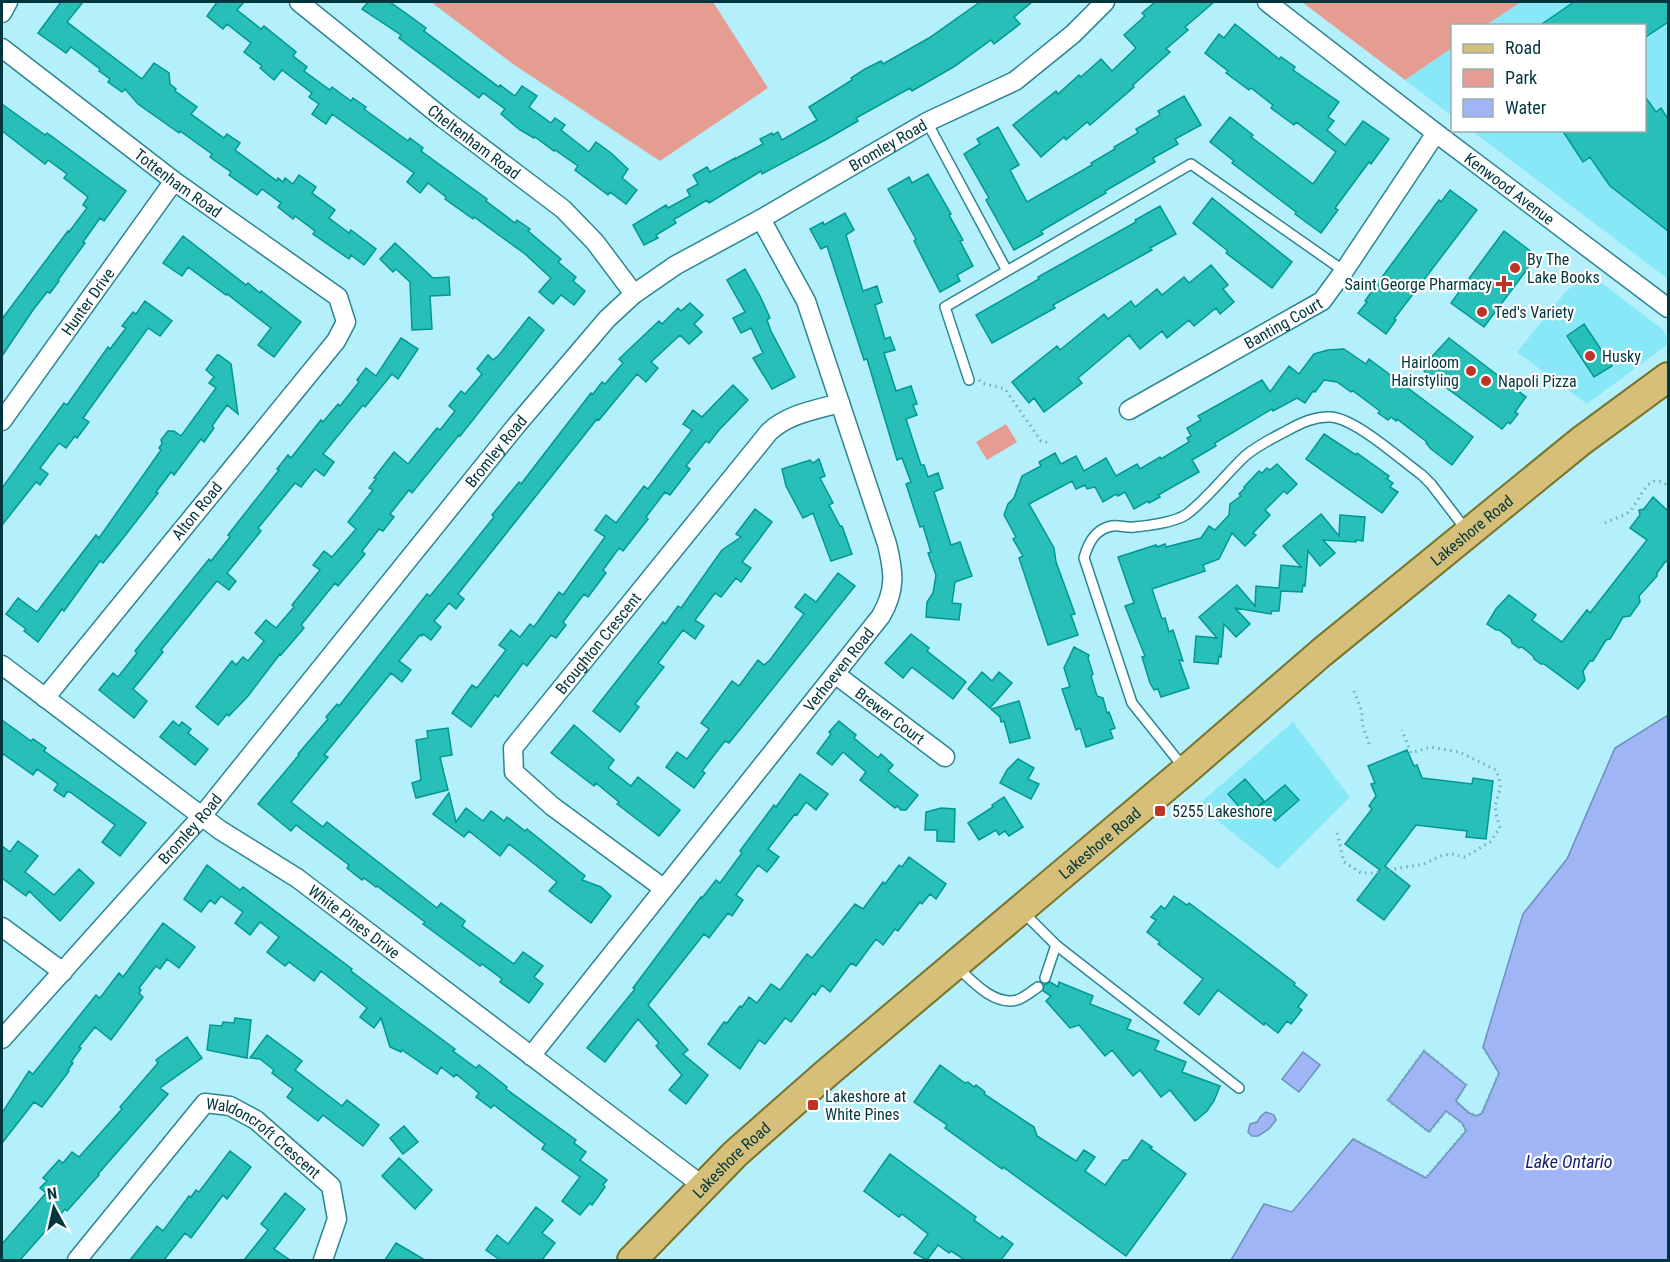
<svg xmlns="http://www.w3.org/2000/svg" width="1670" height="1262" font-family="'Roboto Condensed',sans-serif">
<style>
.built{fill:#89e8f8}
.green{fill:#e69d91}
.water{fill:#9fb5f5;stroke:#6f8fbe;stroke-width:1.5}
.building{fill:#27bfb7;stroke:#009892;stroke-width:1.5}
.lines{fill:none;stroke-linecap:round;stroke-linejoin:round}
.lane-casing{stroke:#2b8593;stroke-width:12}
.street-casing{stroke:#2b8593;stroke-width:21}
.primary-casing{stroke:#79742a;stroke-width:32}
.path{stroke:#73aeb7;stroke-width:3;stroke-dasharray:1.5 4.5;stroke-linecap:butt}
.lane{stroke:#fff;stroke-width:9}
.street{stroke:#fff;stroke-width:18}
.primary{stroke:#d6bf79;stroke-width:28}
.poi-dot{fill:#bf3225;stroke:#fff;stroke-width:2}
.labels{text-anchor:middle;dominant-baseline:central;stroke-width:4.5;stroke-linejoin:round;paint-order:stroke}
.street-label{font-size:16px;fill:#00363d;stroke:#fff}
.poi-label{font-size:16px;fill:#00363d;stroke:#fff;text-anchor:start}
.water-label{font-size:18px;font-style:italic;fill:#141d76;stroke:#fff}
</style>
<rect width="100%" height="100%" fill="#b3f0fb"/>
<path class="built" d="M1521,2H1668V279L1472,131L1644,130V26L1486,25Z
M1452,48V116L1405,80Z
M1590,274L1662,329L1668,337V344L1587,404L1517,352L1566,291Z
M1293,722L1350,797L1278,869L1198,805Z"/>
<path class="green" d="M431,2H713L768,88L660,161L513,64Z
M1302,2H1521L1486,25L1452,26V48L1405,80Z
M1006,424L1017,442L987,460L976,442Z"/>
<path class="water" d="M1668,715V1260H1231L1264,1204L1292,1212L1353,1139L1426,1178L1466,1131L1462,1123L1446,1111L1429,1132L1388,1100L1424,1051L1466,1085L1456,1101L1469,1113L1477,1116L1482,1113L1499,1073L1483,1047L1523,914L1567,859L1615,748Z
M1303,1052L1320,1065L1299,1092L1282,1079Z
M1266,1112L1274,1115L1276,1120L1269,1129L1258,1136H1252L1248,1132L1250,1124L1257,1122L1261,1116Z"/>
<path class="building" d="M61,2H83L67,22L142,79L154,63L169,73L170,84L176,89L175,91L197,107L191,114L224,138L227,134L240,143L235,150L277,181L278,178L283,182L285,178L293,184L299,175L316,187L312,193L335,210L329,218L349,233L351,230L376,249L364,265L351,255L349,259L313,234L315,231L295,216L293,219L278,207L281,203L262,189L257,195L229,175L231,172L210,157L212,154L180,131L179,133L138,104L125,89L122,92L108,82L110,79L99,71L100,69L71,47L66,53L38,33Z
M217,2H244L237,10L261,29L264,26L296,52L293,56L307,67L304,71L330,90L332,87L351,101L353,98L366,107L364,109L408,141L410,138L423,148L421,151L487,199L486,201L515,223L517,220L530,229L528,231L561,259L558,262L576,277L573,281L585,291L574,305L561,295L553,304L539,292L551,278L525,254L474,217L473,219L445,199L446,197L428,183L420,193L407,182L414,173L332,114L326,124L312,114L319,104L309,97L312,93L282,70L274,80L260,68L262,66L244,52L251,43L227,24L223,29L207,16Z
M368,2H390L426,28L424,31L499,87L500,85L515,96L522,86L537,96L529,107L551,123L555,118L565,125L561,130L589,152L596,142L611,153L628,169L622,178L637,190L626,204L610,192L608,195L575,170L578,166L555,150L554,151L535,137L534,138L520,130L501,114L505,109L483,93L479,98L399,38L401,35L362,9Z
M980,2H1032L1014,17L1020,24L994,44L991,40L955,66L912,91L910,88L856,118L858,121L827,139L762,174L761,171L709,203L707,200L680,216L674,219L676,223L656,235L658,238L644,245L633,225L666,205L668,208L690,196L687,190L698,184L693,175L707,167L710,172L735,158V159L763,144L760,139L772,133L773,135L778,132L782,140L817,120L809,107L852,80L851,78L865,69L881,61L883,64L929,38Z
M1155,2H1214L1185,27L1188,30L1166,49L1170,52L1133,85L1134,87L1090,125L1087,122L1066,140L1064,137L1041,157L1013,125L1056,91L1058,94L1079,75L1081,77L1101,59L1112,71L1136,48L1124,35L1145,16L1142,13Z
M1574,2H1668V22L1644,38V26H1539Z
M1235,24L1279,59L1281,57L1295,67L1293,70L1339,102L1328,117L1334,121L1327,130L1345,145L1363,121L1389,139L1371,164L1369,162L1335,208L1338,210L1321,233L1295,214L1296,212L1232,163L1234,161L1210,142L1230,117L1253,135L1251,137L1313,184L1336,152L1296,122L1294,125L1271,108L1273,105L1251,88L1249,90L1226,73L1228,71L1205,53L1219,34L1224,38Z
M1644,95L1656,112L1661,108L1668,119V231L1610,186L1590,157L1583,162L1562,130H1644Z
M1184,96L1201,125L1175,139L1178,144L1153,158L1155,162L1105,191L1106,193L1041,231L1043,234L1014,250L986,200L989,198L964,154L980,144L977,139L998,127L1019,165L1010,170L1027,202L1092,165L1091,163L1115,149L1114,147L1138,133L1136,129L1160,115L1158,111Z
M2,104L45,135L47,133L126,191L104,221L100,218L83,242L85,243L58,280L59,281L50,293L47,292L33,310L2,356V319L68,231L69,232L87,208L83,205L88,197L64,178L67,174L48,160L45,164L2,131Z
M928,174L951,214L949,215L963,240L960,241L973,266L957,275L960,281L940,292L914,241L916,239L888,189L909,177L912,183Z
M1450,190L1477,210L1394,319L1396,320L1386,334L1358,313L1367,302L1365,301L1385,273L1439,200L1441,202Z
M1212,198L1292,262L1272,288L1226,253L1228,251L1193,223Z
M1160,206L1176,234L1150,248L1152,250L1053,305L1055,308L992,343L976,315L1039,279L1038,277L1136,222L1135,220Z
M845,213L854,230L846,235L863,291L877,286L882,302L875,305L885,339L890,337L895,350L884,353L896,391L911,386L917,404L913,405L917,415L906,419L921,465H924L928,477L938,473L943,488L934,492L951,545L960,542L972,576L955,582L952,603L961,604L959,620L926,617L927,602L933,593L936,575L928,553L931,552L923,526L920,527L906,484L911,482L902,458L897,460L867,359L864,360L827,246L821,249L810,229L823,222L824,225Z
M1504,231L1537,256L1484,327L1451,303Z
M183,236L246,285L248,283L260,293L261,291L301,322L274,357L258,345L271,328L227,294L226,295L188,267L182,276L163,263Z
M395,243L433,278L449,277L450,295L430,296L432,329L412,330L410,282L396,269L393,272L380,259Z
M1211,265L1228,285L1223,289L1234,302L1220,314L1216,308L1194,326L1189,320L1167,338L1162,331L1140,349L1129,335L1078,378L1082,383L1044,412L1034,398L1029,403L1012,382L1057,346L1060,350L1104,314L1108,319L1131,301L1135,307L1157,289L1162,295L1184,277L1189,283Z
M745,269L760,296L770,318L767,320L771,331L795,377L772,389L753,358L763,353L751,328L741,333L733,318L745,312L727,280Z
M145,301L172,321L160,336L148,328L83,418L89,422L77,438L75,436L66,448L59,443L40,468L48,474L40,485L36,482L2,525V488L64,403L67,405L108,347L110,349L126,328L122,326L133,312L136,314Z
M690,303L703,315L694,324L702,332L689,344L680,335L651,362L658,368L646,382L637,374L599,420L597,419L458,594L464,599L456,609L449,603L434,621L441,627L431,640L423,634L422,636L420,635L399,661L411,670L402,682L391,673L324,755L328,757L291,802L323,827L327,822L437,908L441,903L465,921L462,926L514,964L523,952L543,966L534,977L543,984L529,1003L500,982L502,979L482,964L480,966L423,924L425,922L377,886L376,887L364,878L362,880L347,868L349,865L296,825L291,831L258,804L299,755L298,754L328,719L326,717L337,704L339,706L427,594L430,596L458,562L494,517L492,515L519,482L521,484L591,393L593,394L602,382L605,384L623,363L619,359L659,321L662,324L678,308L681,311Z
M529,317L544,330L460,436L459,435L412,493L409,490L390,514L394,517L383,531L379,529L362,551L365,554L338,586L335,583L301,625L304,628L281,655L280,654L248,696L229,716L227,714L218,725L196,707L232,661L236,665L243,657L248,661L264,641L255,633L266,620L276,628L294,607L292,605L320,570L313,565L324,551L332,557L356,529L348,522L373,490L369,488L376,479L374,478L394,452L408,464L437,428L440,430L455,411L449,406L461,391L465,394L482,374L477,369L488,355L493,360L499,355Z
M1584,324L1612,366L1594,377L1567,336Z
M401,338L418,349L398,379L392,374L365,407L363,405L323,454L334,462L324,476L315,469L301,487L295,483L258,528L261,531L227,573L236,581L229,590L217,581L161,650L163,652L133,689L147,701L134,718L99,690L113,673L118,677L137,653L135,651L209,559L211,561L230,537L228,535L279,470L277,469L288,455L291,458L321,420L323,422L338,404L340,406L359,382L357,380L366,368L376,376Z
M1449,338L1526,397L1515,412L1518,414L1510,424L1508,422L1502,429L1424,371L1429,364L1427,362Z
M1344,349L1366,364L1369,359L1473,437L1452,465L1431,449L1426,443L1427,442L1397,419L1396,421L1391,417L1388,420L1378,413L1380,411L1353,391L1351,392L1337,382L1324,380L1315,392L1313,391L1305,403L1297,398L1273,411L1272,409L1215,443L1216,446L1192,460L1199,472L1158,495L1160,497L1149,503L1148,501L1134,509L1125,492L1118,496L1116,494L1103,502L1095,487L1087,489L1085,485L1076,489L1072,481L1029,504L1054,548L1056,562L1075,614L1071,615L1078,635L1048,645L1019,558L1023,556L1013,539L1016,537L1004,515L1008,504L1014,498L1022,476L1041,466L1039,462L1055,453L1061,464L1076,456L1084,471L1106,458L1116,476L1137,464L1140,469L1160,457L1161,459L1189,442L1187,438L1191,436L1187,428L1201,420L1198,416L1262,380L1270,392L1289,366L1299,374L1314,354L1328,350Z
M217,355H219L231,364L238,414L227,405L212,426L214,428L204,442L201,439L174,475L171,472L156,492L158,493L120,542L103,563L100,561L64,611L62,609L38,642L24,631L26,629L6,614L18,598L37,612L96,535L99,538L161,450L159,448L162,444L161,440L168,431H174L181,436L216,388L209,383L214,377L206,370Z
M733,385L748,400L719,430L709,443L706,441L686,466L690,469L670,495L665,492L646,517L648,519L623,551L619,548L603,570L606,573L588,597L584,594L563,622L566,625L556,638L551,635L527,666L523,663L498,697L495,695L471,727L452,713L472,685L477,688L506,650L499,645L511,630L520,637L530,624L534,627L559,592L563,595L605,537L595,530L606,515L616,523L644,486L648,489L692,430L683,424L693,410L702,417Z
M1324,434L1356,455L1357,453L1389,476L1387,479L1393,483L1390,487L1398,492L1382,513L1306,459Z
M819,459L825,476L820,478L833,503L829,505L840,526H842L852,554L831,561L813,513L803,518L786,486L782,469L810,460L813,463Z
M1277,464L1297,484L1287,494L1284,491L1265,510L1270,515L1253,533L1256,535L1245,546L1232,533L1219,559L1203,565L1205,571L1152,589L1162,619L1165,618L1169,632L1173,630L1183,661L1179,660L1189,688L1161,697L1158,689L1154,690L1150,683L1142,657L1145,656L1125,606L1134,603L1118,557L1156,545L1157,547L1165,544L1166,547L1201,538L1209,526L1215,530L1229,515L1230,504L1241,496L1239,494L1245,488L1244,487L1259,471L1262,473L1267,468L1270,470Z
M1653,497L1668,511V561L1665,562L1657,573V576L1639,596L1640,602L1630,616L1623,617L1610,639L1606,640L1593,661H1590L1583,671L1585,680L1578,689L1544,664H1541L1534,659L1533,656L1522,647L1519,648L1512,643L1511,639L1499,630H1496L1487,624L1496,609L1509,595L1536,615L1532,620L1562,642L1587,610L1590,613L1647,540L1630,528L1640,515L1639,510L1644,509Z
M755,509L772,522L742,562L751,568L741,582L736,578L721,597L715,593L695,620L704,626L695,639L683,630L658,663L664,667L635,704L639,707L620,732L593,711L663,622L665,624L678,606L681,608L722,550L741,537L736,534Z
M1321,514L1339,536L1340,515L1365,517L1363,541L1356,540V542L1323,540L1335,553L1320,566L1308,551L1305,586L1303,585L1302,592L1281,591L1279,611H1272L1271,614L1235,608L1250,624L1236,637L1224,624L1221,657L1219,656L1218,664L1194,662L1196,636L1217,638L1199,617L1237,585L1255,606L1256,586L1279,588L1281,565L1301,567L1283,546Z
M838,573L855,586L729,743L725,741L702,771L705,773L694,788L666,767L677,752L687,759L709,729L701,723L732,681L739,686L758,660L764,665L770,660L804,614L795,607L805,594L816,602Z
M911,634L929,648L927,651L966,682L953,699L913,668H911L903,678L885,663Z
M1074,647L1089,655L1088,658L1093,674L1091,676L1097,696L1103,698L1107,713L1109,712L1115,728L1110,730L1113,738L1086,747L1080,728L1076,730L1062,689L1070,687L1064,668Z
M982,672L992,681L999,672L1012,683L990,708L968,689Z
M1019,701L1030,738L1010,743L1004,721L1001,722L1000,717L991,709Z
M2,720L31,741L33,739L46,748L44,751L146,823L120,856L102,842L115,825L70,792H67L64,797L54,790L58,784L37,769L33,775L2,753Z
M173,721L179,726L182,722L191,729L188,733L208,749L195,765L160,737Z
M839,721L856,735L854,738L878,758L881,754L893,765L888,771L918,795L906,810H901L897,806L895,808L860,780L866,772L843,752L832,765L817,753L831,734L829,732Z
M574,725L614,760L608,768L631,786L638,777L680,810L659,836L617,804L619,802L596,783L594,786L551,753Z
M448,728L452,755L440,757L448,790L416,798L412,783L421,780L416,740L428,738L427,731Z
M1407,750L1414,766L1417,765L1422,778L1472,784L1473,778L1493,781L1486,839L1466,837L1467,831L1416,825L1385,866L1410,886L1384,920L1357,900L1380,870L1345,844L1372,809L1369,806L1376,796L1371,784L1375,783L1368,766Z
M1018,759L1034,768L1028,779L1039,784L1031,799L1000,783L1007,770Z
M800,774L828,794L816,810L806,802L797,815L795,814L768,849L779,857L767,872L758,865L736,895L743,900L732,916L728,913L709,938L704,934L648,1005L688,1050L683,1054L708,1075L686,1104L669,1090L682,1075L656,1046L659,1043L638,1019L605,1062L587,1048L635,989L633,988L701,897L702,898L716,880L720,883L742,853L740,851L751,836L774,805L776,807Z
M1245,779L1264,801L1247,816L1228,794Z
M1285,785L1299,800L1275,821L1261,805Z
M449,793L456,822L466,808L483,821L491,811L504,821L507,817L525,831L527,829L585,876L582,880L601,887L611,896L591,923L549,891L557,882L509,844L500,856L469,831L464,837L433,814Z
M1004,797L1023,827L1009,836L1005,831L999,835L996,830L979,840L968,823L993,807L992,805Z
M941,808L955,809L954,842L937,841V830H925L926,812Z
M18,841L38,856L25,872L54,895L79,869L94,883L60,921L29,891L26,896L2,878V846L10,852Z
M909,857L946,884L936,899L930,894L922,904L920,902L898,931L895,929L883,945L876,939L856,966L851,963L830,992L822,985L815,995L813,993L791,1022L785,1018L765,1044L759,1040L740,1069L708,1044L724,1022L727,1023L740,1006L742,1007L749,997L757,1003L771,984L780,990L807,954L812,958L855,904L863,909L883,882L885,884L899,865L902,867Z
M207,865L240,890L243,887L352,969L351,971L401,1009L455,1049L453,1051L476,1068L479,1065L507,1087L506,1089L576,1140L574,1143L586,1152L580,1160L607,1180L603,1185L605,1187L592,1205L590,1203L580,1215L562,1201L580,1177L542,1149L545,1144L494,1105L491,1108L476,1097L479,1093L456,1074L454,1077L441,1067L437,1074L402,1050L401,1052L390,1047L381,1018L374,1028L360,1017L367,1008L321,971L314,981L289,962L285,966L267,952L279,937L260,922L250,935L235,923L243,912L221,896L215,904L210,900L201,912L184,899Z
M1174,896L1187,905L1189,903L1236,938L1295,983L1294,985L1307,995L1298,1007L1302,1010L1291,1024L1287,1021L1278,1033L1265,1023L1264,1025L1218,990L1199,1015L1184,1003L1203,979L1158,944L1160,942L1147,932L1156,920L1151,917L1161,906L1165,909Z
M163,923L195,947L179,968L167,959L160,969L156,966L139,988L141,990L139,993L143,997L111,1040L95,1027L79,1047L81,1048L71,1062L73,1063L68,1070L69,1071L42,1107L34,1102L2,1143V1113L29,1071L33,1074L96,995L100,998L119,973L123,977Z
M1050,982L1058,987L1059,982L1093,996L1090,1004L1131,1020L1127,1029L1159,1041L1155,1050L1186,1062L1182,1072L1220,1086L1214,1101L1207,1111L1195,1121L1170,1090L1161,1097L1140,1070L1133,1076L1112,1050L1105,1056L1079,1025L1070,1028L1046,1001L1051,996L1043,991L1044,985Z
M235,1018L251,1020L247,1058L207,1050L210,1025L222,1026L223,1022L234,1023Z
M267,1035L302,1061L295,1070L342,1106L347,1100L379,1125L363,1146L323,1115L318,1121L287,1097L293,1089L272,1073L274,1070L260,1059L250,1058Z
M187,1037L202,1058L160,1088L168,1094L98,1174L99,1175L67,1211L65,1209L20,1260H2V1244L46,1193L40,1188L47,1181L43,1178L59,1160L63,1163L72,1152L79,1157L122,1109L120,1107L158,1063L156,1060Z
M940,1065L965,1083L968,1082L974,1087L976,1085L985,1092L984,1094L1034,1127L1037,1136L1076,1161L1084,1150L1095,1157L1085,1171L1105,1185L1123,1160H1128L1142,1140L1152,1147L1150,1148L1186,1174L1126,1256L1003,1167L1002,1169L995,1164L945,1128L947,1125L914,1102Z
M404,1126L418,1142L403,1154L390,1138Z
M230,1151L251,1167L227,1199L223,1195L191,1238L185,1233L164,1260H130L157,1226L163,1231L189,1196L191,1197L196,1190L199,1192Z
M890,1154L976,1217L974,1220L1000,1239L1002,1236L1013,1244L1001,1260H965L951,1251L949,1253L938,1245L927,1260L914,1253L928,1234L902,1214L899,1217L864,1191Z
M399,1158L432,1190L415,1209L382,1176Z
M285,1193L305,1209L274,1249L290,1260H244L268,1230L261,1224Z
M536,1207L553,1220L542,1233L555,1243L542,1260H500L486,1250L497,1235L508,1244Z
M396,1243L425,1260H385Z"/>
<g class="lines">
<g class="lane-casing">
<path id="lane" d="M927,122L1007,271
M969,380L945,307L1191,164L1344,271
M1184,768L1132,703L1084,558C1088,543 1095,529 1112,526C1119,525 1127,528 1134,527C1148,526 1176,522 1187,514C1207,499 1226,474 1245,456C1258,445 1273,438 1288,430C1301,423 1315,416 1331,417C1356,419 1400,459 1422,475L1431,484L1467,531
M1023,912L1056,945L1045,978
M1056,945L1239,1088
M957,967C972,981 994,1006 1017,1000C1024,998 1032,991 1038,987"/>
</g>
<g class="street-casing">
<g id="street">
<path id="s1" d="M299,2L444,119L563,209L595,242L634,294"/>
<path id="s2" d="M1267,2L1436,133L1668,308"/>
<path d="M2,13L8,2"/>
<path id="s3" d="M2,48L174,181L338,297L346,322L336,341L45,698"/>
<path id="s4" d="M1129,410L1322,301L1344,271L1436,133"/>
<path id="s5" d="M2,421L174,181"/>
<path id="s6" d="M2,665L220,830L297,878L703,1186"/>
<path id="s7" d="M835,674L945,757"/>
<path id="s8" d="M663,888L552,806L514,772L513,748L769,432C788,414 815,410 840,403"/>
<path d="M2,927L63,972"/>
<path id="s9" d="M2,1039L201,817L515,427L607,319L634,294L676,265L761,219L927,122L1015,81L1073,34L1105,2"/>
<path id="s10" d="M531,1056L881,616C896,590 894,572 887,544L806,301L761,219"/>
<path id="s11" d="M77,1260L205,1103L230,1106L256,1120L331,1186L337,1219L323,1260"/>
</g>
</g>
<g class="primary-casing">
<g id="primary">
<path id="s12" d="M632,1260L735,1154L828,1072L1186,770L1321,653L1581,441L1668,377"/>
</g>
</g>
<path class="path" d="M979,380L982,383L1005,389L1041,441L1050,443
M1605,523C1613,519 1625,516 1631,510C1641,498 1649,469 1668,486
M1354,691L1362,712V723L1369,744
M1337,833L1344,862L1361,873H1372L1424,864L1443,855L1452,854L1465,857L1490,842L1500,828C1498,821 1494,810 1496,803C1500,787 1503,788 1496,770L1459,752L1430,747L1411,753L1402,730
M1353,1139L1426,1178L1466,1131L1462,1123L1446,1111L1429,1132L1388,1100L1424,1051L1466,1085L1455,1101L1469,1113L1477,1116L1482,1113L1499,1073L1483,1047"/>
<use href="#lane" class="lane"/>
<use href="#street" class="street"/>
<use href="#primary" class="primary"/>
</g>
<g class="poi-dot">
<circle cx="1515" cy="268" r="6"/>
<path d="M1501 275h6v6h6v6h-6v6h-6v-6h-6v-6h6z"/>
<circle cx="1482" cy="312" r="6"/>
<circle cx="1590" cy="356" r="6"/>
<circle cx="1471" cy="371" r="6"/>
<circle cx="1486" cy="381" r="6"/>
<rect x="1154" y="805" width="12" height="12" rx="3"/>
<rect x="807" y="1099" width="12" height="12" rx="3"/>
</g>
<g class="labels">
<g class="street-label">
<text stroke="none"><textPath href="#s1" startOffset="224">Cheltenham Road</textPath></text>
<text stroke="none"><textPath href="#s9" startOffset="1272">Bromley Road</textPath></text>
<text stroke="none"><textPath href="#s3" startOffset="222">Tottenham Road</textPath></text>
<text stroke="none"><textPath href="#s2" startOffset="306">Kenwood Avenue</textPath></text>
<text stroke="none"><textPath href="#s5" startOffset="147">Hunter Drive</textPath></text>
<text stroke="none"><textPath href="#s4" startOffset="177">Banting Court</textPath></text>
<text stroke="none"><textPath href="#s9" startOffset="768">Bromley Road</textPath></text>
<text transform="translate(197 511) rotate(-51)">Alton Road</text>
<text stroke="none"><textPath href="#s12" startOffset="1113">Lakeshore Road</textPath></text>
<text stroke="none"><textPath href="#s8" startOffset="348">Broughton Crescent</textPath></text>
<text stroke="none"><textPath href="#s10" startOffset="494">Verhoeven Road</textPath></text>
<text stroke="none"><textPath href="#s7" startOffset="69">Brewer Court</textPath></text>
<text stroke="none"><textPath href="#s9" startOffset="282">Bromley Road</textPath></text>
<text stroke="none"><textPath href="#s12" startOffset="627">Lakeshore Road</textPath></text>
<text stroke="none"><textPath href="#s6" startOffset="436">White Pines Drive</textPath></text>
<text stroke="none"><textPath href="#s11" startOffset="272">Waldoncroft Crescent</textPath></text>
<text stroke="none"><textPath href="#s12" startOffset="141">Lakeshore Road</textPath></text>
</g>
<g class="poi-label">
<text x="1527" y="259">By The<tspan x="1527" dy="18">Lake Books</tspan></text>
<text x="1492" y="284" text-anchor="end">Saint George Pharmacy</text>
<text x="1494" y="312">Ted's Variety</text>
<text x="1602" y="356">Husky</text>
<text x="1459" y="362" text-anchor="end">Hairloom<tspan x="1459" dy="18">Hairstyling</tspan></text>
<text x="1498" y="381">Napoli Pizza</text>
<text x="1172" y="811">5255 Lakeshore</text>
<text x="825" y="1096">Lakeshore at<tspan x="825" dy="18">White Pines</tspan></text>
</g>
<g class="water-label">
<text x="1569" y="1161">Lake Ontario</text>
</g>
</g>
<rect width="1670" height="1262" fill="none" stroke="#00363d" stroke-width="6"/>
<rect x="1451" y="24" width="195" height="108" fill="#ffffff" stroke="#99afb1" stroke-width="1.5"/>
<rect x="1463" y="44" width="30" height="9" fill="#d6bf79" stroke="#99afb1" stroke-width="1.5"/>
<text x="1505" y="54" font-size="18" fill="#00363d">Road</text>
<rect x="1463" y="69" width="30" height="18" fill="#e69d91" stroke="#99afb1" stroke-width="1.5"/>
<text x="1505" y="84" font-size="18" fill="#00363d">Park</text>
<rect x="1463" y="99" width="30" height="18" fill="#9fb5f5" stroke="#99afb1" stroke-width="1.5"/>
<text x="1505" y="114" font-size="18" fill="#00363d">Water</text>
<g transform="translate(54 1208) rotate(352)" stroke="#ffffff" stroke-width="4.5" paint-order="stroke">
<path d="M0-4.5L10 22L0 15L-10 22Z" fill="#00363d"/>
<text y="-9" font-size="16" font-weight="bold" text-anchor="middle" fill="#00363d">N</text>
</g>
</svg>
